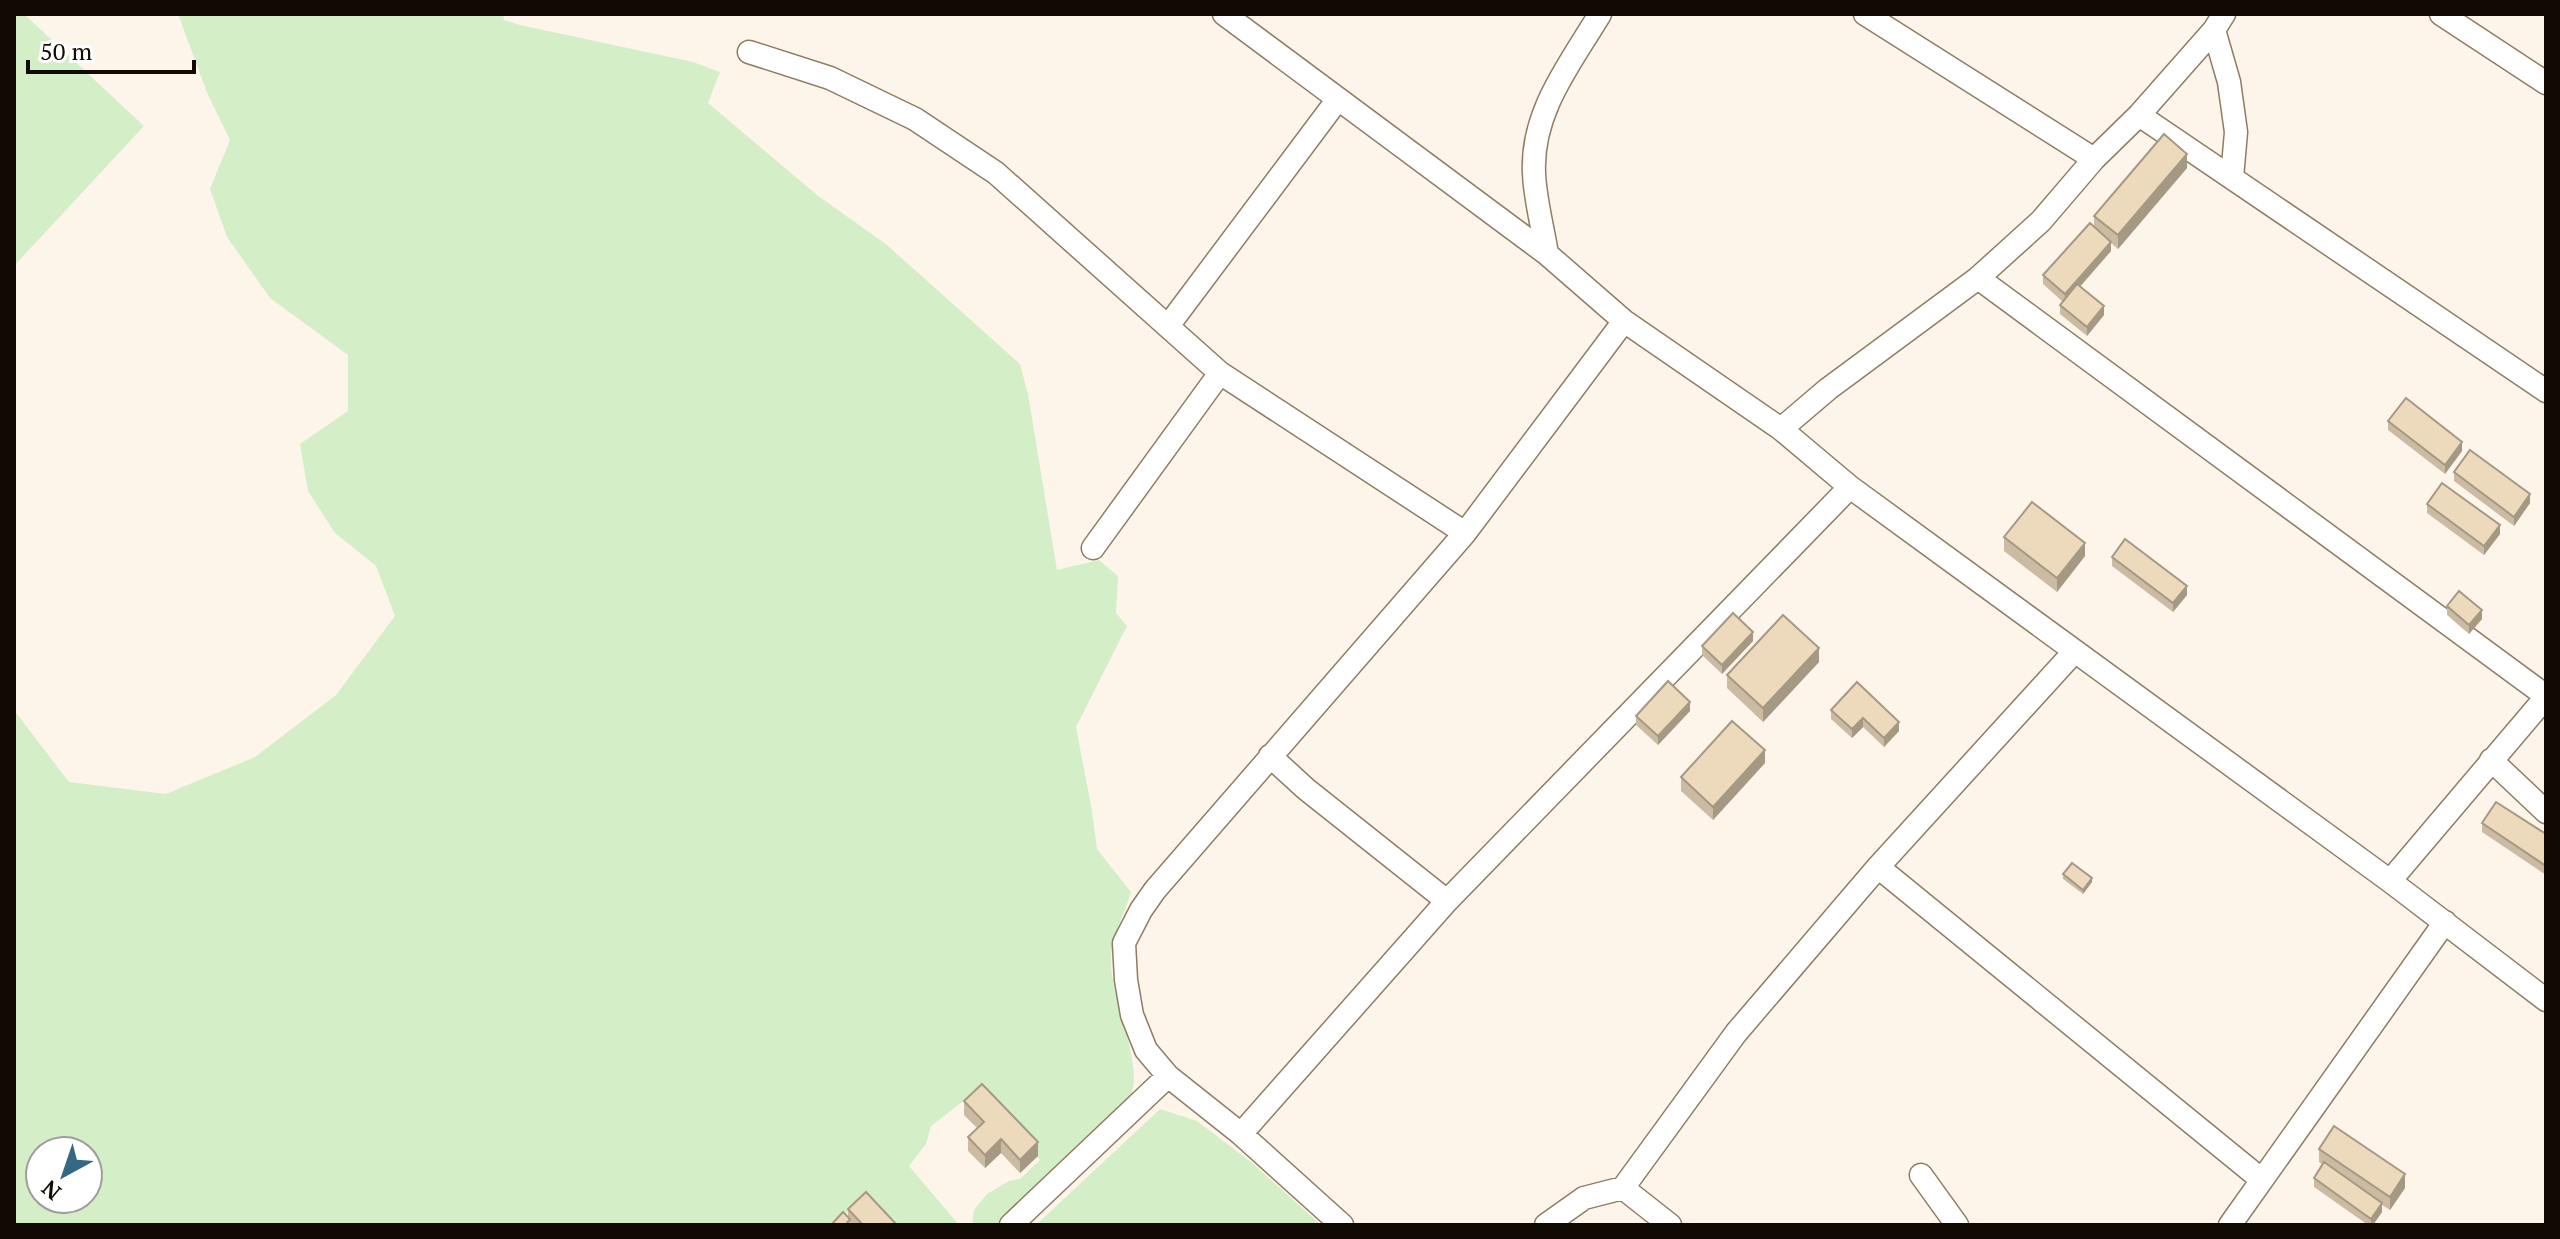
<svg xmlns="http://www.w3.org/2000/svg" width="2560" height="1239" font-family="'PT Serif',serif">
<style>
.green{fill:#d4efc8;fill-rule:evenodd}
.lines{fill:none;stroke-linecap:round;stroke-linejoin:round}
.minor-casing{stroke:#8f7d63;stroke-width:25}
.minor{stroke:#fff;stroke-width:22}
.wall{fill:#ccbba3}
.shaded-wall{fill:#a69984}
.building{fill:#eddabd;stroke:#a69984;stroke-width:2}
</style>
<rect width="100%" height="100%" fill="#fdf5ea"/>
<path class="green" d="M14,14H24L144,126L14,266Z
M178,14H503L504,20L520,25L693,62L720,72L708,103L817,195L887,245L1020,364L1028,394L1057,570L1099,560L1118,576L1116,613L1127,626L1076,727L1092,811L1097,849L1131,892C1124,917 1110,937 1111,963C1111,994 1142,1065 1132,1092C1130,1098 1125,1104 1122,1108L997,1225H972L974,1210L987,1194L1009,1181L1020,1179L1040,1160L979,1089L931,1126L926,1144L909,1166L959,1225H886L848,1212L836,1225H14V710L69,782L166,794L255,757L336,695L395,616L376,566L335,533L308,491L300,444L348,411V355L270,298L227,237L210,189L230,140L208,95ZM40,1151H88V1199H40Z
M1160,1109L1197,1121L1251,1162L1321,1225H1036Z"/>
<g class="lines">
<g class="minor-casing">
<path id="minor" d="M1224,14L1547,254L1624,321L1781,429L1850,487L2390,881L2546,1000
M1865,14L2094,159
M2441,14L2546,83
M2214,30L2229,82L2236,132L2232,178
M749,52L830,78L915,119L996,173L1220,373L1465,533
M2139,115L2546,391
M1547,254C1543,228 1535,200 1534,173C1531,112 1570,64 1600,14
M1978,278L2546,696
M1168,326L1338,99
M1781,429L1828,389L1978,278L2041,221L2094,159L2139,115L2214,30L2224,14
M1093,548L1220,373
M1270,756L1306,789L1447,901
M2491,760L2546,812
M1878,867L2262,1180
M2390,881L2546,697
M1241,1134L1447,901L1850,487
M1921,1175L1957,1225
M1623,1188L1736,1033L1878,867L2074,652
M1011,1225L1168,1076
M1342,1225L1241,1134L1168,1076L1146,1050L1132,1015L1126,980L1124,943L1141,910L1155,890L1465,533L1624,321
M1546,1225L1584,1198L1623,1188L1670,1225
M2230,1225L2445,922"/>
</g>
<use href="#minor" class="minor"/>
</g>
<path class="wall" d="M2187,168L2118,249L2111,243V251L2080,286L2104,315L2087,336L2060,314V305L2063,302L2043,284V275L2094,227V216Z
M2546,296V313L2544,312V298Z
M2388,421L2462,451L2445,474L2388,430Z
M2454,472L2530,503L2514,526L2454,481Z
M2427,504L2500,534L2484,555L2427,513Z
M2004,537L2085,556L2057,592L2004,551Z
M2112,557L2187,595L2173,612L2112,566Z
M2447,606L2482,619L2469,634L2447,615Z
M1753,641L1722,674L1702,655V646Z
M1819,662L1763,722L1727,688V675Z
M1831,710L1899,722V731L1884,747L1863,727L1852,738L1831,719Z
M1690,711L1658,745L1636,725V716Z
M1765,763L1713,820L1681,791V777Z
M2482,823L2546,834V875L2482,832Z
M2063,874L2092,882L2083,894L2063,879Z
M964,1101L1038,1156L1020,1173L1001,1153L985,1168L968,1151V1137L977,1128L964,1115Z
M2319,1149L2405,1188L2390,1210L2382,1205V1212L2373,1225H2368L2314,1187V1178L2323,1165L2319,1162Z
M848,1209L897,1225H831L848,1217Z"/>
<path class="shaded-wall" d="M2187,154V168L2118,249V235Z
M2111,242V251L2065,304V294Z
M2104,306V315L2087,336V327Z
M2462,442V451L2445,474V465Z
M2530,494V503L2514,526V517Z
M2500,525V534L2484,555V546Z
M2085,543V556L2057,592V578Z
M2187,586V595L2173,612V603Z
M2482,610V619L2469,634V625Z
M1753,632V641L1722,674V665Z
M1819,648V662L1763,722V708Z
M1690,702V711L1658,745V736Z
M1863,718V727L1852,738V729Z
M1899,722V731L1884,747V738Z
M1765,750V763L1713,820V807Z
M2092,878V882L2083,894V890Z
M1001,1139V1153L985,1168V1155Z
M1038,1142V1156L1020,1173V1160Z
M2405,1174V1188L2390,1210V1197Z
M2382,1203V1212L2373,1225H2371V1219Z"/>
<path class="building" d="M2164,134L2187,154L2118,235L2094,216Z
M2090,223L2111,242L2065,294L2043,275Z
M2077,284L2104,306L2087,327L2060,305Z
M2406,398L2462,442L2445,465L2388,421Z
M2470,450L2530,494L2514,517L2454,472Z
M2442,483L2500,525L2484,546L2427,504Z
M2032,502L2085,543L2057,578L2004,537Z
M2125,539L2187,586L2173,603L2112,557Z
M2459,591L2482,610L2469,625L2447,606Z
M1733,613L1753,632L1722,665L1702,646Z
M1783,615L1819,648L1763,708L1727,675Z
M1668,681L1690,702L1658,736L1636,716Z
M1857,682L1899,722L1884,738L1863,718L1852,729L1831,710Z
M1732,721L1765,750L1713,807L1681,777Z
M2496,802L2546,834V866L2482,823Z
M2072,863L2092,878L2083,890L2063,874Z
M982,1084L1038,1142L1020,1160L1001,1139L985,1155L968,1137L984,1122L964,1101Z
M2334,1126L2405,1174L2390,1197L2319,1149Z
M2324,1162L2382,1203L2371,1219L2314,1178Z
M866,1192L897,1225H863L848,1209Z
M843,1212L850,1219L847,1223L849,1225H831Z"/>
<rect width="2560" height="1239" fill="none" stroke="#100a03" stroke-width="32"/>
<g transform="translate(64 1175) rotate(220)"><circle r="38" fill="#ffffff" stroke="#9f9d9a" stroke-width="2"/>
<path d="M0-6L14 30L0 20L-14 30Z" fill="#346885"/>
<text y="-12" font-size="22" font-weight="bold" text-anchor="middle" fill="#100a03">N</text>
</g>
<path d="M28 60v12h166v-12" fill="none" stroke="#100a03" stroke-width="4"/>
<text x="40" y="60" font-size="24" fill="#100a03" stroke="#ffffff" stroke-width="6" paint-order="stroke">50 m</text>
</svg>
